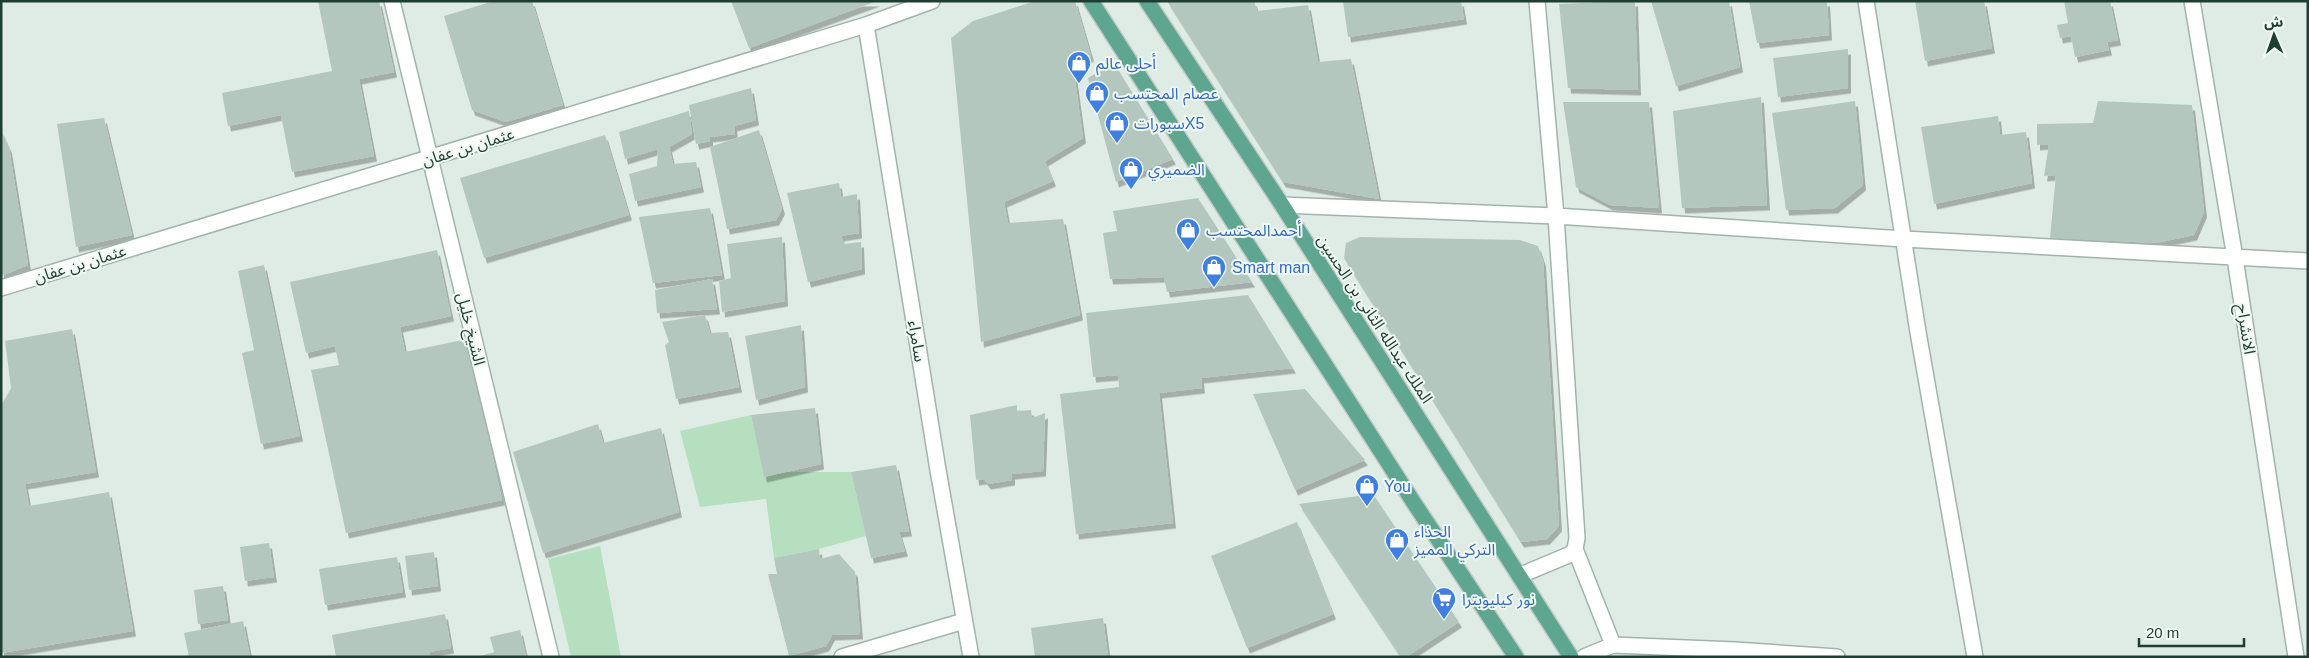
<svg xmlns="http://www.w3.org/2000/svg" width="2309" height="658" font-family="Arial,'Noto Sans Arabic',sans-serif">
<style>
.green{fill:#b5dfbf}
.building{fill:#b4c7be;filter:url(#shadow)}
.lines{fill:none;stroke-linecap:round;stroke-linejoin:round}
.minor-casing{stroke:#a1b4ac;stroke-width:18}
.major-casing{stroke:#c0c9c6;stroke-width:18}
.minor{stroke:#fff;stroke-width:15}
.major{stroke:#5fa690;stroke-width:15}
.labels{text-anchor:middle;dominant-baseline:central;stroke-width:4;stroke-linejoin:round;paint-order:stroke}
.shop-label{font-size:16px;fill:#366cbe;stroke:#eff8f3;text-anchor:start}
.street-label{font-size:16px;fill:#1e3d33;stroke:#eff8f3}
</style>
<defs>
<filter id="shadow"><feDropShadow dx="3" dy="5.5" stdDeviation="0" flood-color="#0004"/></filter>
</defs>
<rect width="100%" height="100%" fill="#dfece5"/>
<path class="green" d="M751,415L764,476L784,472H851L866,536L819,549L774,558L766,499L700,507L680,431Z
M600,546L621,657H571L548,559Z"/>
<path class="building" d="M318,1H379L394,72L359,79L374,156L292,172L281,115L228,126L222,93L332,71Z
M494,1H532L563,105L506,122L472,110L444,16Z
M731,1H877L749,48Z
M1035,1H1075L1091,56L1073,65L1083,138L1045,161L1053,181L1004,202L1008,223L1063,219L1080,315L981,342L951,38L973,21Z
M1167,1H1254L1257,11L1308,5L1318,62L1351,59L1379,199L1283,182Z
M1343,1H1461L1464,19L1348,37Z
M1635,1L1638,90L1568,88L1559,4Z
M1651,1H1729L1740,67L1676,86Z
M1749,1H1827L1829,35L1757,43Z
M1915,1H1984L1992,48L1925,61Z
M2064,1H2110L2118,40L2107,42L2109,50L2075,57L2071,36L2060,38L2057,25L2068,23Z
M1848,49V88L1778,97L1773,58Z
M1114,63L1173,159L1116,182L1088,78Z
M751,88L756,120L734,126L735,134L710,137V141L696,144L689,105Z
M1761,97L1767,205L1682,208L1673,111Z
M1855,101L1863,185L1835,208L1786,210L1772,113Z
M2098,101L2192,105L2204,212L2194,235L2156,243L2050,238L2056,175L2044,176L2049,144L2037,145V124L2093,123Z
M1563,102H1649L1659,208L1610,205L1576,187Z
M689,111L692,134L669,147L673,164L696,162L701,187L635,201L629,174L657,166L658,149L625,159L619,132Z
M1998,116L2000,135L2026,132L2032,183L1934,204L1921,127Z
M104,118L132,235L76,247L57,124Z
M1,130L9,148L28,265L1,276Z
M759,130L782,209L776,220L727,229L710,147Z
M605,135L629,215L484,258L460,178Z
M839,183L841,197L857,194L859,233L841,236L844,244L861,242L862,269L808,282L787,193Z
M1198,198L1252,282L1167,292L1164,277L1110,279L1103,233L1117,231L1113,211Z
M710,208L722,275L653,283L639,217Z
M782,237L785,301L722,312L719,281L731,278L727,244Z
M1360,237L1520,240L1538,246L1543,261L1559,526L1547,539L1521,542L1344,258L1346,243Z
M437,250L451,316L400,327L405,352L467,339L502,500L346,533L311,370L339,365L335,346L306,353L290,282Z
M264,265L300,436L261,444L242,353L254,350L238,271Z
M712,279L717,309L657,313L655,290Z
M1248,295L1293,368L1201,378L1202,388L1159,393L1173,523L1076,534L1060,394L1119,387L1118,375L1093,377L1086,313Z
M705,315L710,333L728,332L739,387L676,399L665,345L669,342L662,322Z
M801,325L805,387L756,400L745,336Z
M72,329L96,472L25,484L29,506L109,492L133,631L1,653V406L11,388L5,341Z
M1305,389L1365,460L1295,490L1253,394Z
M1017,405V411L1031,410L1032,418L1045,413L1043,471L1012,474V480L988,484L984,479L976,480L970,415Z
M815,408L821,464L764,477L751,415Z
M598,424L603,443L661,428L679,512L543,553L513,452Z
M896,465L909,531L899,532L905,551L871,558L851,472Z
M1373,494L1459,622L1406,657H1401L1299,504Z
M1297,522L1333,614L1247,648L1211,556Z
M269,543L274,577L245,581L240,547Z
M819,549L820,559L839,554L855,572L860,634L832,635L826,646L789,656L768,574H777L774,558Z
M434,552L438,586L409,590L405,556Z
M397,557L403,592L325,605L319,569Z
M223,586L228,620L198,624L194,590Z
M445,614L451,648L429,652L430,657H336L332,635Z
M1103,618L1108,657H1035L1031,628Z
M243,621L250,657H189L184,633Z
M520,630L526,657H478L494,652L490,637Z"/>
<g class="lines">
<g class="minor-casing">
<path id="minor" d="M392,1L551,657
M1866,1L1918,332L1975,657
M2192,1L2235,258L2296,657
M866,25L938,470L971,657
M1282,205L1556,216L1904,239L2308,261
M1,288L866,25L932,1
M1575,549L1613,645
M1521,575L1571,554L1575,549L1577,538L1556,216L1537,1
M842,657L964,621
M1584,657L1613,645L1735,650L1837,657"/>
</g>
<g class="major-casing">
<path id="major" d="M1091,1L1414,503L1516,657
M1147,1L1282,205L1571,657"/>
</g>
<use href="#minor" class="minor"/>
<use href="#major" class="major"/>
</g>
<defs>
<g id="shop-pin" transform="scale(1.25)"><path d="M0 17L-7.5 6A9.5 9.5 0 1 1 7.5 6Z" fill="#3f7fe0" stroke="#eff8f3"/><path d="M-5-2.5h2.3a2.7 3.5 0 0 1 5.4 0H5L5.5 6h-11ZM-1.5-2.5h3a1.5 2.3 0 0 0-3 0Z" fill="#fff"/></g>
<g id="supermarket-pin" transform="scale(1.25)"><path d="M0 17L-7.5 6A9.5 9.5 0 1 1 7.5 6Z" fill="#3f7fe0" stroke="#eff8f3"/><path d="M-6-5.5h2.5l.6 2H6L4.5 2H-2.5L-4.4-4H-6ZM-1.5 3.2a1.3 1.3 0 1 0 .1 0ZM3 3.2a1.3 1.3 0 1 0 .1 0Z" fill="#fff"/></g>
</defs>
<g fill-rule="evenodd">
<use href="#shop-pin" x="1079" y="63"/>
<use href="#shop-pin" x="1097" y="93"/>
<use href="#shop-pin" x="1117" y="123"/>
<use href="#shop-pin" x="1131" y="169"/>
<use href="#shop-pin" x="1188" y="230"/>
<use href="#shop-pin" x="1214" y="267"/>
<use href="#shop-pin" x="1367" y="486"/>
<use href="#shop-pin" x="1397" y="540"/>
<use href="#supermarket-pin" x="1444" y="599"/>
</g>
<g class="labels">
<g class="shop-label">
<text x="1096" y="63">أحلى عالم</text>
<text x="1114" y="93">عصام المحتسب</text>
<text x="1134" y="123">سبوراتX5</text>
<text x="1148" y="169">الضميري</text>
<text x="1206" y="230">أحمدالمحتسب</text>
<text x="1232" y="267">Smart man</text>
<text x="1384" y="486">You</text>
<text x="1414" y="531">الحذاء<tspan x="1414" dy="18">التركي المميز</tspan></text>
<text x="1462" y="599">نور كيليوبترا</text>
</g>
<g class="street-label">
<text transform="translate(468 147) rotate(-17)">عثمان بن عفان</text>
<text transform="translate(80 264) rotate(-17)">عثمان بن عفان</text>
<text transform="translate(1375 319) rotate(57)">الملك عبدالله الثاني بن الحسين</text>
<text transform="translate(471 329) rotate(76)">الشيخ خليل</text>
<text transform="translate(2246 329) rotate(81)">الانشراح</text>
<text transform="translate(917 341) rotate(81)">سامراء</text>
</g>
</g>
<rect width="2309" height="658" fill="none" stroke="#1e3d33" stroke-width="5"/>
<g transform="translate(2274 35) rotate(358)" stroke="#eff8f3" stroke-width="4" paint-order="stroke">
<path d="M0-4L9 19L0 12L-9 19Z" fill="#1e3d33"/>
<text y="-8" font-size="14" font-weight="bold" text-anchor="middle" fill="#1e3d33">ش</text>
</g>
<path d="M2139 638v8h105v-8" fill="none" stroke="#1e3d33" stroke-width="2.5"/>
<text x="2146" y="638" font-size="15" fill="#1e3d33" stroke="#eff8f3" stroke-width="4" paint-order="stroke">20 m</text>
</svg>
